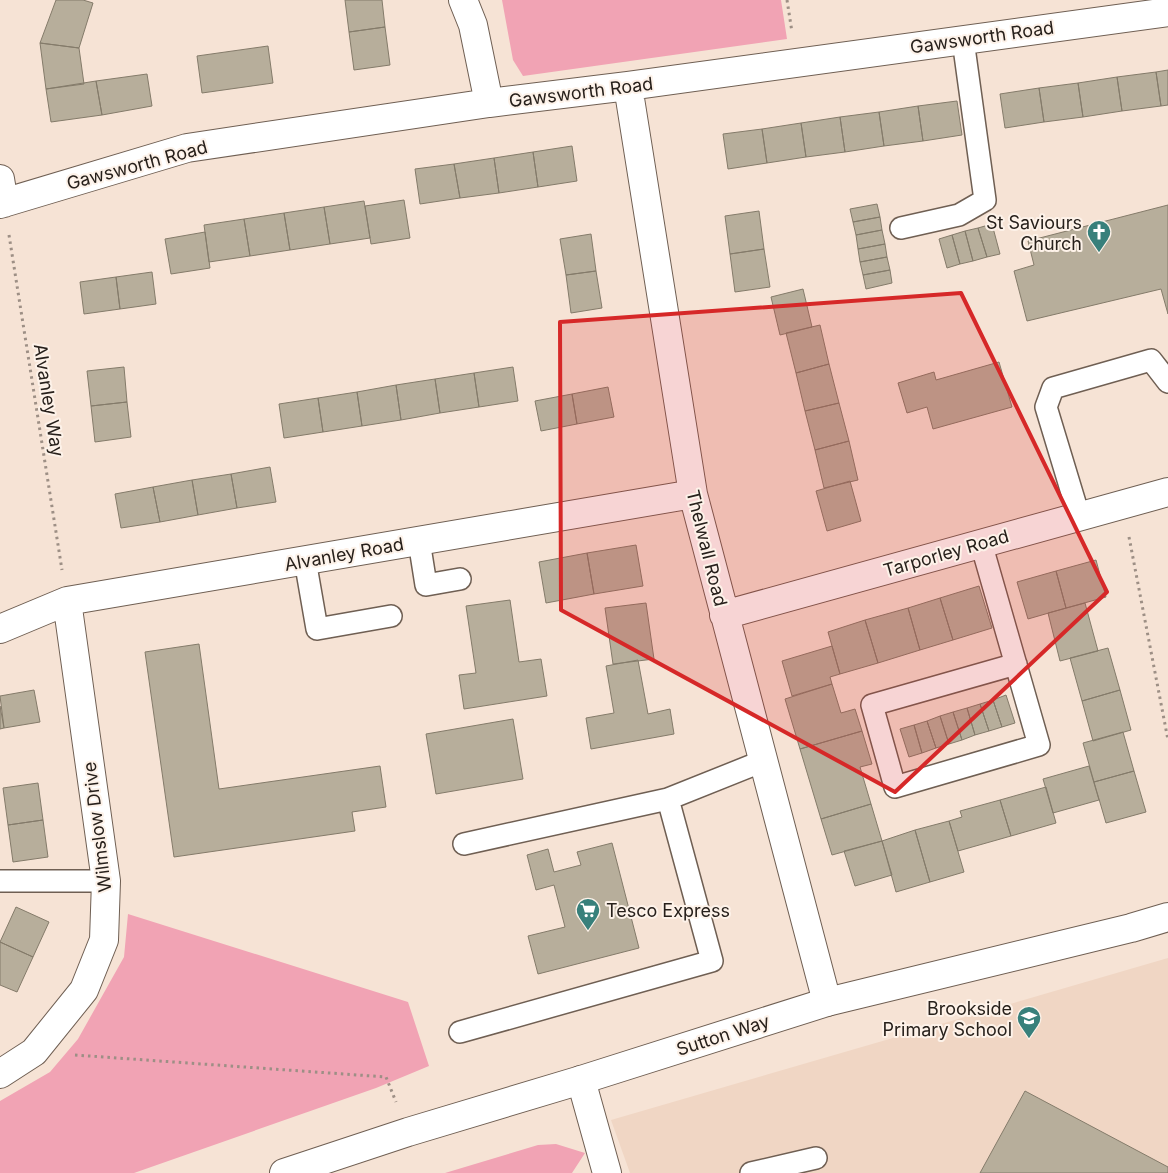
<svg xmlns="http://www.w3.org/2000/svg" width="1168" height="1173" font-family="Inter,sans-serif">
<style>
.built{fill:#f0d6c4}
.green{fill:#f1a3b4}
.building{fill:#b7ae9b;stroke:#847b6a}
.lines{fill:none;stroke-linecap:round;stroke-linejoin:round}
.lane-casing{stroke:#6f5f53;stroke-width:24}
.street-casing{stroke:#6f5f53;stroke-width:30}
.secondary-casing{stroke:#6f5f53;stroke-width:30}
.path{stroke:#9d8f85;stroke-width:3;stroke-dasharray:2.5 4;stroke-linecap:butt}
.lane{stroke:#fff;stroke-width:21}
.street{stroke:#fff;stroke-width:28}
.secondary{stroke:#fff;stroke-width:28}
.marked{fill:#d62828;fill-opacity:0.2;stroke:#d62828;stroke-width:4;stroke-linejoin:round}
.labels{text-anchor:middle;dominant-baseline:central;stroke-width:4;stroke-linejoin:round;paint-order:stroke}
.street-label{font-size:18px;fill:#27201b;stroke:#fdf2e9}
.poi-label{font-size:18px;fill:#27201b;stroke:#fdf2e9;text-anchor:end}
</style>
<rect width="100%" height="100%" fill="#f6e3d5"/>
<path class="built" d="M1168,958V1173H630L611,1120Z"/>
<path class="green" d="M502,0H781L787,39L523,76L513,60Z
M128,914L408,1002L429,1066L376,1088L134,1173H0V1101L50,1072L78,1039L124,957Z
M556,1144L585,1153L572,1173H445L538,1145Z"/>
<path class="building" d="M56,0H83L93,3L79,48L40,43Z
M345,0H382L385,27L349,32Z
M385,27L390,65L354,70L349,32Z
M40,43L79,48L84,84L46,89Z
M268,46L273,83L202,93L197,56Z
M1168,70V105L1161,106L1156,72Z
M1156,72L1161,106L1122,111L1117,77Z
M147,74L152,106L102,115L96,81Z
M1117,77L1122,111L1083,117L1078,83Z
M96,81L102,115L51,122L46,89Z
M1078,83L1083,117L1044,122L1039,88Z
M1039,88L1044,122L1005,128L1000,94Z
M957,101L962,135L923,141L918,106Z
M918,106L923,141L884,146L879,112Z
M879,112L884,146L845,152L840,117Z
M840,117L845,152L806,157L801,123Z
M801,123L806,157L767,163L762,129Z
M762,129L767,163L728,169L723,134Z
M572,146L577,181L538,187L533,152Z
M533,152L538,187L499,193L494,158Z
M494,158L499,193L460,198L454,164Z
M454,164L460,198L420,204L415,169Z
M404,200L410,238L371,244L365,206Z
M364,201L370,238L330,244L324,207Z
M877,204L880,217L853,222L850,209Z
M1168,205V314L1161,289L1027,321L1014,271L1034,265L1028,241Z
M324,207L330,244L290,250L284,213Z
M759,211L764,249L730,254L725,216Z
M284,213L290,250L250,256L244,219Z
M880,217L882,230L856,235L853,222Z
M244,219L250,256L209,262L204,225Z
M992,224L1000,254L987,257L978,228Z
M978,228L987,257L973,261L965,231Z
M882,230L885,244L858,249L856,235Z
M965,231L973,261L960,264L952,235Z
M205,232L210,268L171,274L165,239Z
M591,234L596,271L566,275L560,239Z
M952,235L960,264L947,268L939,239Z
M885,244L887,257L860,262L858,249Z
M764,249L770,287L735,292L730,254Z
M887,257L890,270L863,275L860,262Z
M890,270L892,283L866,289L863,275Z
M596,271L602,308L571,313L566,275Z
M152,272L156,304L120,309L116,277Z
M116,277L120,309L84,314L80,282Z
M803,289L812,327L780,335L771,297Z
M820,325L829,364L796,373L786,333Z
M999,362L1012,407L933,429L927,407L907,413L898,383L934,372L936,380Z
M829,364L839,403L805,411L796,373Z
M124,367L127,402L91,406L87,371Z
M513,367L518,401L479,407L474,373Z
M474,373L479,407L440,413L435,379Z
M435,379L440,413L401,420L396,385Z
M396,385L401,420L362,426L357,392Z
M608,387L614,417L577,424L572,394Z
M357,392L362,426L323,432L318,398Z
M572,394L577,424L541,431L535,401Z
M318,398L323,432L284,438L279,404Z
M127,402L131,437L95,442L91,406Z
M839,403L849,441L815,450L805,411Z
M849,441L858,480L824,488L815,450Z
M270,467L276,502L237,508L231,474Z
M231,474L237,508L198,515L192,480Z
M192,480L198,515L160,522L153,487Z
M850,481L861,521L827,531L816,491Z
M153,487L160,522L121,528L115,494Z
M636,545L643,586L594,594L587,553Z
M587,553L594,594L546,603L539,562Z
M1096,560L1106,597L1066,608L1056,571Z
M1056,571L1066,608L1028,619L1017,582Z
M979,586L992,628L953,640L940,598Z
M940,598L953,640L920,650L908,608Z
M510,600L519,662L541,659L547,696L464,709L459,675L476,673L466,606Z
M646,603L654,659L613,664L605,608Z
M1085,603L1098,651L1060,661L1048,613Z
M908,608L920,650L878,663L865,620Z
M865,620L878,663L840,674L828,632Z
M199,644L219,789L380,766L386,807L352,812L355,831L174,857L145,652Z
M832,646L840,674L830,677L832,684L792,696L782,661Z
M1108,648L1120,690L1082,701L1070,658Z
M638,660L648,714L670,709L674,734L591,749L586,718L614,713L606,666Z
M832,684L841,713L855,709L862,731L800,749L785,699Z
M34,690L40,722L4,728L0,696Z
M1120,690L1131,730L1093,741L1082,701Z
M1006,695L1015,723L1002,727L993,700Z
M993,700L1002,727L989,731L980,704Z
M980,704L989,731L975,735L967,708Z
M0,706L4,728L0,729Z
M967,708L975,735L962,740L953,712Z
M953,712L962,740L949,744L940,716Z
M940,716L949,744L936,748L927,721Z
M513,719L523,779L436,794L426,734Z
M927,721L936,748L922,753L914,725Z
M914,725L922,753L909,757L900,729Z
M862,731L872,764L860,767L871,804L821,819L800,749Z
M1123,732L1134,771L1094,782L1083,743Z
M1089,766L1099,800L1053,813L1043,779Z
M1134,771L1146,812L1106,823L1094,782Z
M38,783L43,820L8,825L3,788Z
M1046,787L1056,823L1011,836L1000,800Z
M1000,800L1011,836L958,851L949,821L962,817L960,811Z
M871,804L882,841L832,855L821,819Z
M43,820L48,857L13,862L8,825Z
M949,821L964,872L930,882L915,830Z
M915,830L930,882L896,892L882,841Z
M882,841L892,875L855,886L844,851Z
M612,843L639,948L538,974L528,936L565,927L554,885L536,890L527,855L548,849L554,872L581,865L577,852Z
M16,907L49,922L33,957L0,942Z
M0,942L33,957L17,992L0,985Z
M1025,1091L1168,1167V1173H980Z"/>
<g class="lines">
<g class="lane-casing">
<path id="lane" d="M901,228L959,215L985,200L963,40
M1079,516L1046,407L1053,388L1151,360L1168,382
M419,541L426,585L460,579
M981,543L1039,745L895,787L872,705L1016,664
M305,560L317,629L391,616
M464,844L668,799
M0,881H106
M460,1032L712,961L668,799L763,761
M751,1173L816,1158"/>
</g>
<g class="street-casing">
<path id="street" d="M463,0L473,25L489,103
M628,86L693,494L827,1002
M0,179L4,203
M0,204L187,148L489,103L628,86L1168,12
M724,615L1168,492
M0,629L67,601L693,494
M0,1074L34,1052L84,990L104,940L106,881L67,601
M581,1080L607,1173"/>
</g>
<g class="secondary-casing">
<path id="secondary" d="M284,1173L408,1132L581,1080L827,1002L1131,928L1168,917"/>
</g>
<path class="path" d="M787,0L792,32
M9,235L62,570
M1129,537L1168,740
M75,1055L386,1077L396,1102"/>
<use href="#lane" class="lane"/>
<use href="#street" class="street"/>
<use href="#secondary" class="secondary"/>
</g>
<path class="marked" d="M961,293L1107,592L895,792L561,610L560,322Z"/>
<defs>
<g id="church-pin" transform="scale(1.25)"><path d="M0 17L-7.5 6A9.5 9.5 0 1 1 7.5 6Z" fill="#38807b" stroke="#fdf2e9"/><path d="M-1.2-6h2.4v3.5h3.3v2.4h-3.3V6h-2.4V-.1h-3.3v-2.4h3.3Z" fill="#fff"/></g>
<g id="supermarket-pin" transform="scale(1.25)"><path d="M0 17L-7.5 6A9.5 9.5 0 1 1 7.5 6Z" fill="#38807b" stroke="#fdf2e9"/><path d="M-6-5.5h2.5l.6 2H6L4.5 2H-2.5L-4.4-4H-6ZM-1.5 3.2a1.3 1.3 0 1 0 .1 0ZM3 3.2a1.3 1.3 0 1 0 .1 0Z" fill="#fff"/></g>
<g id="school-pin" transform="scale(1.25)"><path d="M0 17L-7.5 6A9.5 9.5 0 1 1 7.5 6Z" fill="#38807b" stroke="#fdf2e9"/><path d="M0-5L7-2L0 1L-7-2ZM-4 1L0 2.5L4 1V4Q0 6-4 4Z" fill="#fff"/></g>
</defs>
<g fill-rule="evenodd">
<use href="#church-pin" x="1099" y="232"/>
<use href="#supermarket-pin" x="588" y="910"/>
<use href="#school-pin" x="1029" y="1018"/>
</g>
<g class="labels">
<g class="street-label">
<text transform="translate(982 37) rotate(-8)">Gawsworth Road</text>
<text transform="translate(581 92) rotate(-7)">Gawsworth Road</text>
<text transform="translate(137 165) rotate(-15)">Gawsworth Road</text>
<text transform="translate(49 400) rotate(81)">Alvanley Way</text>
<text transform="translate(707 548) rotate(76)">Thelwall Road</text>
<text transform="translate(946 553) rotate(-16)">Tarporley Road</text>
<text transform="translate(344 554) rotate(-10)">Alvanley Road</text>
<text transform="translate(97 827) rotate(-97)">Wilmslow Drive</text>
<text transform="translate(723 1035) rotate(-18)">Sutton Way</text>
</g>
<g class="poi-label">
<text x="1082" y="222">St Saviours<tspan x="1082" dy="21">Church</tspan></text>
<text x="606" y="910" text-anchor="start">Tesco Express</text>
<text x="1012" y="1008">Brookside<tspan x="1012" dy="21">Primary School</tspan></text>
</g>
</g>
</svg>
